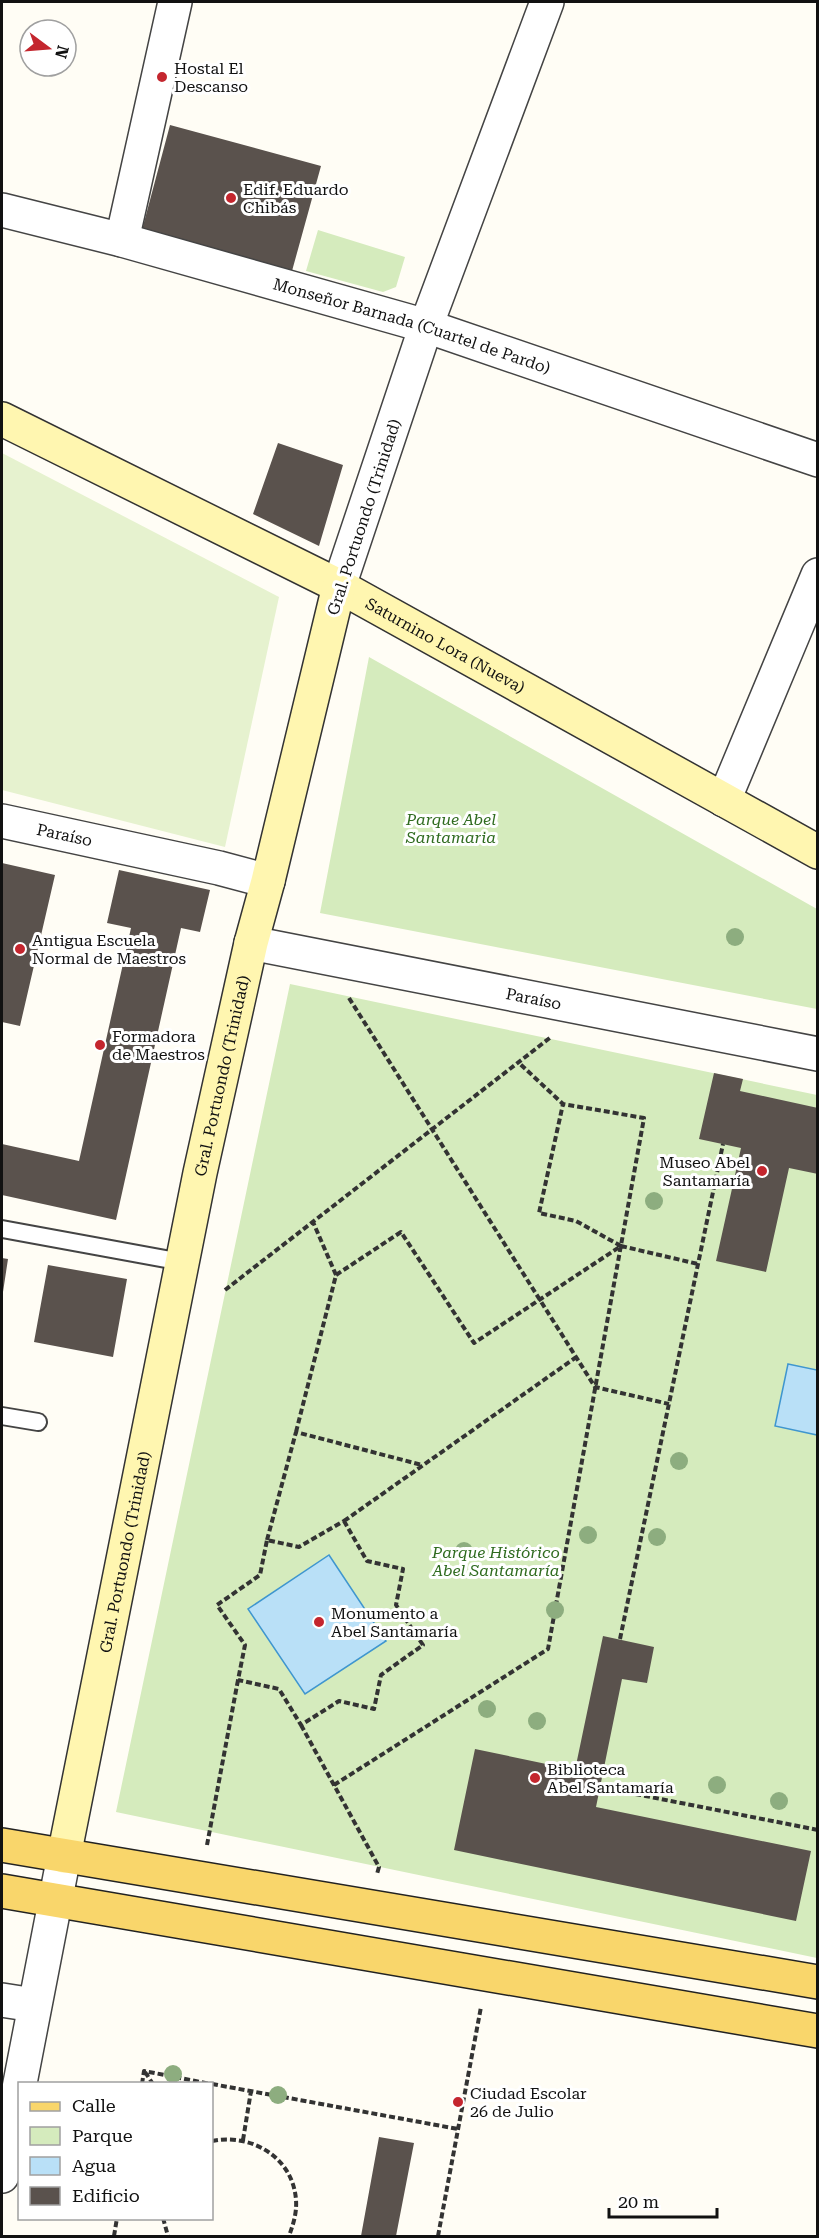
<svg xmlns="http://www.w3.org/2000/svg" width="819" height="2238" font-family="'Roboto Serif',serif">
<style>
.green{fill:#d5ebbd}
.pitch{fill:#e6f2cf}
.water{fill:#b9e0f7;stroke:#3f96cf;stroke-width:1.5}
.building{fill:#5a524d}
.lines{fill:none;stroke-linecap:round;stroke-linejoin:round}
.service-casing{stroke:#444;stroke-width:20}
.minor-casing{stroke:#444;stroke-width:36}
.tertiary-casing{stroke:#444;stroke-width:36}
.secondary-casing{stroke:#333;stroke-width:36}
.primary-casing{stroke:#222;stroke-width:36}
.path{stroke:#333;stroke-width:4;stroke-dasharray:6 3;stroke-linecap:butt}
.service{stroke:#fff;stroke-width:16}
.minor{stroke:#fff;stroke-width:33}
.tertiary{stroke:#fff;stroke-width:33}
.secondary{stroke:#fff6b0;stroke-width:33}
.primary{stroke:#f9d66b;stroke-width:33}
.tree{fill:#8dad7f}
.poi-dot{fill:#c4262e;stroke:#fff;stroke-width:2}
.labels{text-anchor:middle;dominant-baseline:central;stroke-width:6;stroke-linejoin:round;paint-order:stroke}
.poi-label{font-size:16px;fill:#111;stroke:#fff;text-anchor:start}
.street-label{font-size:16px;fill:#111;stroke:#fff}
.park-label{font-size:16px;font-style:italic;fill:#2f6b1f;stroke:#fff}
</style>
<rect width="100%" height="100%" fill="#fffdf5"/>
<path class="green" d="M318,230L405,257L396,287L383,292L306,271Z
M369,657L817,909V1009L320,913Z
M290,984L817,1095V1958L116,1812Z"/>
<path class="pitch" d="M2,453L279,597L225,847L2,790Z"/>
<path class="water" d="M788,1364L817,1370V1435L775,1426Z
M329,1555L386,1641L305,1694L248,1609Z"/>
<path class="building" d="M170,125L321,166L292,271L142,230Z
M278,443L343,465L319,546L253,514Z
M2,863L55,875L20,1026L2,1022Z
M119,870L210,890L200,932L181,928L116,1220L2,1195V1144L79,1161L131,928L107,923Z
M714,1073L743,1079L740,1091L818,1108V1174L789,1168L766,1272L716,1261L741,1148L699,1139Z
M2,1258L8,1259L3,1292H2Z
M48,1265L127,1279L113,1357L34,1342Z
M603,1636L654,1647L647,1683L622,1679L596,1807L811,1851L796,1921L454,1850L475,1749L575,1770Z
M379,2137L414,2143L396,2236H361Z"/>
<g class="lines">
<g class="service-casing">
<path id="service" d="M2,1229L182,1262
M2,1416L38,1422"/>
</g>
<g class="minor-casing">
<g id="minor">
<path d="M122,240L175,2"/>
<path d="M724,800L818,575"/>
<path id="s1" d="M2,821L219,868L268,881"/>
<path id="s2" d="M251,943L818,1054"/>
<path d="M2,2000L34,2005"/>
</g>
</g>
<g class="tertiary-casing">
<g id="tertiary">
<path id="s3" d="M2,210L122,240L426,326L818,460"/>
<path d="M339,586L426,326L547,2"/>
<path d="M2,2176L64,1856"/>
</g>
</g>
<g class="secondary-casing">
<g id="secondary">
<path id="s4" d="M2,419L339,586L818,852"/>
<path id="s5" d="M64,1856L200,1173L251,943L268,881L339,586"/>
</g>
</g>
<g class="primary-casing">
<path id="primary" d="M2,1845L818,1982
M2,1891L818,2031"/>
</g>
<path class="path" d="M349,998L595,1387L669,1404
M621,1246L698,1264
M336,1275L401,1232L474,1343L621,1246L576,1221L539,1213L563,1104
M225,1290L551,1037
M296,1432L336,1275L313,1222
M344,1521L367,1561L403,1569L396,1605L423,1645L381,1675L374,1709L339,1701L301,1725L279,1689L238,1680L245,1645L217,1605L260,1575L267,1540L299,1547Z
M344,1521L575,1358
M267,1540L296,1432L422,1465
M620,1639L723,1144
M301,1725L379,1867L377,1874
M334,1785L548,1649L644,1118L563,1104L518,1062
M600,1787L818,1830
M207,1845L238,1680
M145,2072L153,2084
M142,2084L144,2071L211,2084
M212,2084L458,2129
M243,2140L251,2091
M212,2141C251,2133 293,2157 296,2200C297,2213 293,2225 289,2236
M163,2218L168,2236
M114,2236L117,2218
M438,2236L481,2007"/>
<use href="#service" class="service"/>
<use href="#minor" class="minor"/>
<use href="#tertiary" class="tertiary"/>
<use href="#secondary" class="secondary"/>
<use href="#primary" class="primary"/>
</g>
<g class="tree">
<circle cx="735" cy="937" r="9"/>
<circle cx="654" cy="1201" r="9"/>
<circle cx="679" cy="1461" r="9"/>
<circle cx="588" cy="1535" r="9"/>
<circle cx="657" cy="1537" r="9"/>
<circle cx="464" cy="1551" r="9"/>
<circle cx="555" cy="1610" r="9"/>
<circle cx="487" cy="1709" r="9"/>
<circle cx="537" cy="1721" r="9"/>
<circle cx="717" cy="1785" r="9"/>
<circle cx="779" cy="1801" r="9"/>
<circle cx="173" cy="2074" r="9"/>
<circle cx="278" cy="2095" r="9"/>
</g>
<g class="poi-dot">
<circle cx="162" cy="77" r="6"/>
<circle cx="231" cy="198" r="6"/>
<circle cx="20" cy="949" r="6"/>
<circle cx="100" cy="1045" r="6"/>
<circle cx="762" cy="1171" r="6"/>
<circle cx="319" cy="1622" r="6"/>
<circle cx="535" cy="1778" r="6"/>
<circle cx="458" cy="2102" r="6"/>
</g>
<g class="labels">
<g class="poi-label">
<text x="174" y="68">Hostal El<tspan x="174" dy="18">Descanso</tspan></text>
<text x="243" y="189">Edif. Eduardo<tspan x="243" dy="18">Chibás</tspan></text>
<text x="32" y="940">Antigua Escuela<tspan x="32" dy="18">Normal de Maestros</tspan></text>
<text x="112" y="1036">Formadora<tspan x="112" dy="18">de Maestros</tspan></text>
<text x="750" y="1162" text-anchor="end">Museo Abel<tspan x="750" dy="18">Santamaría</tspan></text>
<text x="331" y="1613">Monumento a<tspan x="331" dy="18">Abel Santamaría</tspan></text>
<text x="547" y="1769">Biblioteca<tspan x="547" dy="18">Abel Santamaría</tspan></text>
<text x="470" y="2093">Ciudad Escolar<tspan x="470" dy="18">26 de Julio</tspan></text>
</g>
<g class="street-label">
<text stroke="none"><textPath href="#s3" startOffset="426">Monseñor Barnada (Cuartel de Pardo)</textPath></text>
<text transform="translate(364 517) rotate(-72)">Gral. Portuondo (Trinidad)</text>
<text stroke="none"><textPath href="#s4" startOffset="498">Saturnino Lora (Nueva)</textPath></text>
<text stroke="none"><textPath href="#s1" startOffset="64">Paraíso</textPath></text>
<text stroke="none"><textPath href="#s2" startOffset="288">Paraíso</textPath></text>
<text stroke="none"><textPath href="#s5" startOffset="796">Gral. Portuondo (Trinidad)</textPath></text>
<text stroke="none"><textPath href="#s5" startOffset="310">Gral. Portuondo (Trinidad)</textPath></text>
</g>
<g class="park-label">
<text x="451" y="819">Parque Abel<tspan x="451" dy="18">Santamaria</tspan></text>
<text x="496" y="1552">Parque Histórico<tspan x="496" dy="18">Abel Santamaría</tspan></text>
</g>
</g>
<rect width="819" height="2238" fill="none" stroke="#111111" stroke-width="6"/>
<rect x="18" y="2082" width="195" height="138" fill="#ffffff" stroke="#a0a0a0" stroke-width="1.5"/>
<rect x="30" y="2102" width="30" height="9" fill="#f9d66b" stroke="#a0a0a0" stroke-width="1.5"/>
<text x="72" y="2112" font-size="18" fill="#111111">Calle</text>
<rect x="30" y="2127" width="30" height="18" fill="#d5ebbd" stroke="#a0a0a0" stroke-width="1.5"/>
<text x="72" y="2142" font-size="18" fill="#111111">Parque</text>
<rect x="30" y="2157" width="30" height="18" fill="#b9e0f7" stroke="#a0a0a0" stroke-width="1.5"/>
<text x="72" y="2172" font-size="18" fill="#111111">Agua</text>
<rect x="30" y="2187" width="30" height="18" fill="#5a524d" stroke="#a0a0a0" stroke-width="1.5"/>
<text x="72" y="2202" font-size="18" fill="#111111">Edificio</text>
<g transform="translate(48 48) rotate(106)"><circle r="28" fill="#ffffff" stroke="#a0a0a0" stroke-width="1.5"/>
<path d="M0-4.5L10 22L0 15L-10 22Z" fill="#c4262e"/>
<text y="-9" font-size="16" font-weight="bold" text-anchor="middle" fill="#111111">N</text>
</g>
<path d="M609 2208v9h108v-9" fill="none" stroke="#111111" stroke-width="3"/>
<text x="618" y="2208" font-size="18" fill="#111111" stroke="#ffffff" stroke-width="4.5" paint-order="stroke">20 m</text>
</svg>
